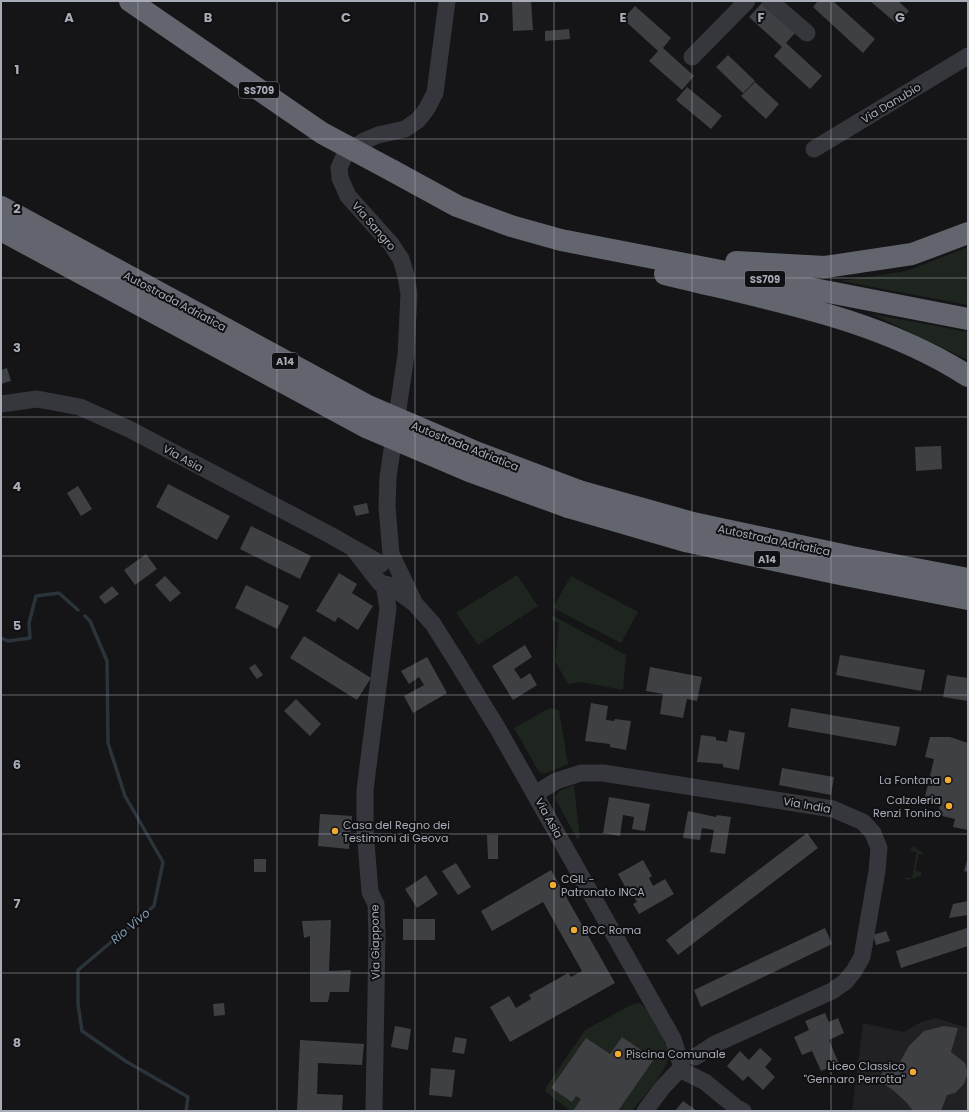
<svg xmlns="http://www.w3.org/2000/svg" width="969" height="1112" font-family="Poppins,sans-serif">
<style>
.built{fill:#212124}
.green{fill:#1d251e}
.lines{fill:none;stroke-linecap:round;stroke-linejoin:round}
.stream{stroke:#2b343b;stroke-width:3.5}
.building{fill:#3f4044}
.minor{stroke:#36373c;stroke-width:17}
.highway{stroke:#62656d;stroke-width:22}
.highway-bridge{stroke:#62656d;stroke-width:22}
.grid{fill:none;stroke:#a7acb7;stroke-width:1;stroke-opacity:0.55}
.poi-dot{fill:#f1ab32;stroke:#101012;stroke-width:1.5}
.labels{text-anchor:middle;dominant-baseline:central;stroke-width:4;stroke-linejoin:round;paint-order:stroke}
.shield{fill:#101012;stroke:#7a7d86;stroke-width:1}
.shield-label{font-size:10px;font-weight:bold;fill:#a7acb7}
.street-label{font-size:11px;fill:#a7acb7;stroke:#101012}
.poi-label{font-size:11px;fill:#a7acb7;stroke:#101012;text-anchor:start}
.water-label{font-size:12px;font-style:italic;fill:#7e9bb2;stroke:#101012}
.grid-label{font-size:13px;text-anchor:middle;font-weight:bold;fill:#a7acb7;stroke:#101012;stroke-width:4;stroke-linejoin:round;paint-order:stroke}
</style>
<rect width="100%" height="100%" fill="#151517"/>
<path class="built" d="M936,1018L968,1028V1111H852L863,1023L904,1032L921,1022Z"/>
<path class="green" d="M968,247V305L841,281L907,271Z
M872,314L968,332V360Z
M517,575L538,606L478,645L456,613Z
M571,576L638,612L621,643L553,608Z
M553,616L626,655L623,690L581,682L568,684L555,661L559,623L551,619Z
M550,708L559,710L568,764L544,774L539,772L514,728Z
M574,785L580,838L577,839L555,798L559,791Z
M913,846L925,855L919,854L915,871L921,872V876L908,880L904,878H912L917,852L910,851Z
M640,1003C649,1010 652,1019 657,1028C662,1037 668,1047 668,1057C667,1072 641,1099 632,1111H571L546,1092V1087L585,1030L633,1004Z"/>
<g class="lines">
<path class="stream" d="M85,616L90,621L107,661L108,743L125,796L163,862L154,906L78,970V1004L82,1031L127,1062L188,1097L186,1111
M1,638L8,641L30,638L29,623L36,596L59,593L78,610"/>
</g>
<path class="building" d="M512,1H531L533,30L513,31Z
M818,1H833L875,39L863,53L813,7Z
M870,1H898L909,11L897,24Z
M762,3L795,33L786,43L822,76L810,89L774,56L782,47L749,17Z
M635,6L671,38L663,48L694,76L682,90L649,61L658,51L623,19Z
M569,29L570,39L545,41V31Z
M728,55L755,81L743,93L716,67Z
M755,82L779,104L766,119L741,96Z
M687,87L722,116L711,129L676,100Z
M7,368L11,381L1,384V370Z
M941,446L942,469L916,471L915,447Z
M168,484L230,516L217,540L156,507Z
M78,486L92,509L81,516L67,493Z
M367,503L369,513L356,516L353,506Z
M251,526L311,556L300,579L240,549Z
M146,554L157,569L135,585L124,570Z
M339,573L357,584L352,593L373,606L358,630L338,617L335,622L316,611Z
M165,576L181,593L170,602L155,585Z
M246,585L289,606L277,629L235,608Z
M112,586L119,594L105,604L99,597Z
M304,636L371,678L357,700L290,658Z
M525,645L532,657L514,669L521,679L530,673L537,685L513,700L492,666Z
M840,655L925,670L921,691L836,675Z
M427,657L447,693L413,713L404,696L424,685L419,677L409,684L401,671Z
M255,664L263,675L257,679L249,668Z
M650,667L702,677L697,701L687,699L683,718L660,714L663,694L646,691Z
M947,675L968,678V701L943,697Z
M296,699L321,724L310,736L284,711Z
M591,703L608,706L606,720L614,721L615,719L631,721L626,750L610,747V744L585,741Z
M791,708L900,727L896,746L788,727Z
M729,730L745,733L739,770L723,767V764L697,762L701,735L716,737V740L727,742Z
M930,737H950L968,743V830L953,827L955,819L938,815L940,805L924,801L934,759L925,757Z
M782,768L834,777L831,795L779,785Z
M609,797L650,804L645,831L632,829L634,817L623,815L620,836L603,833Z
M688,811L716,817L717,815L731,817L725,854L710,852L714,830L702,828L700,840L683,838Z
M320,814L352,816L349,849L318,846Z
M807,833L818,848L678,955L666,940Z
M487,835H498V859H488Z
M968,857V872L964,871Z
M254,859H266V872H254Z
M643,860L652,876L649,878L653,886L665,879L674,894L639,914L633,904L637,902L630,889L627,890L618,874Z
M456,863L471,887L458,895L442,871Z
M551,870L615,983L510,1042L490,1007L509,996L516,1008L531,999L529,995L568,973L571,977L582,971L543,902L492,931L481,911Z
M426,875L438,894L417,908L405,889Z
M968,901V915L949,918L953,904Z
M403,919H435V940H403Z
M331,920L329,971L351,970L349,992H330L328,1002H310V936L304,938L302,921Z
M825,928L832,944L701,1007L694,990Z
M967,928L968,946L901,968L896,951Z
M886,931L890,941L876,945L873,935Z
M224,1003L225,1015L214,1016L213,1004Z
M825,1013L829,1022L838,1018L844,1033L829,1040L839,1064L821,1071L812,1051L802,1055L794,1037L809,1030L805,1021Z
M395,1026L411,1029L408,1050L391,1047Z
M944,1026L958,1028L951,1052L965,1063L968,1073L964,1084L955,1093L947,1095L941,1111H913L907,1103L893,1090L878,1080L888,1063L897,1067L909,1046L924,1031Z
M455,1037L467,1039L464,1054L452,1052Z
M622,1037L654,1059L618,1111H573L581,1099L576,1096L572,1102L551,1088L586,1038L610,1054Z
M300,1040L364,1044L362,1065L318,1063L317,1094L343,1095L342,1111H297Z
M760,1048L772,1059L765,1067L775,1077L763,1090L748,1076L743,1081L727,1066L740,1051L749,1060Z
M431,1068L455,1070L452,1097L429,1095Z
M683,1101L697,1111H675Z"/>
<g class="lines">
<path class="minor" d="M770,1L807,33
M692,57L747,1
M814,149L968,56
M1,404L37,399L80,407L129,429L332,536L381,564
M355,551L380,583L389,585L415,604L433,624L457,662L498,729L673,1039L683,1071L705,1082L737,1108L743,1111
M413,600L391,554L387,507L388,477L406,355L409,294L406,276L401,259L391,244L348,196L340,178L339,168L346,152L364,141L378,135L405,129L418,120L426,110L435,93L447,1
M535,794L556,781L581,773H603L833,809L863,822L873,833L879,848L877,871L862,957L854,971L845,982L832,991L715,1044L695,1057
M374,1111L377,935L376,904L370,892L365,830V790L388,608L384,584
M645,1111L662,1088L682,1067"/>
<path class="highway" d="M393,171L457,206L511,226L561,240L968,319
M736,262L825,267L912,254L968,233
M665,274C769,300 876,317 968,376
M579,491L693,523L852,557L968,579
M568,507L685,541L840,574L968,599"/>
<path class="highway-bridge" d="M130,1L322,133L393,171
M1,207L366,405L478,453L579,491
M1,230L368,428L469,471L568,507"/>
</g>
<path class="grid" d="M138,1V1111M277,1V1111M415,1V1111M554,1V1111M692,1V1111M831,1V1111M1,139H968M1,278H968M1,417H968M1,556H968M1,695H968M1,834H968M1,973H968"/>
<g class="poi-dot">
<circle cx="948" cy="780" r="4"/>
<circle cx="949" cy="806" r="4"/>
<circle cx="335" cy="831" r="4"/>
<circle cx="553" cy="885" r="4"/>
<circle cx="574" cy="930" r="4"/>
<circle cx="618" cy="1054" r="4"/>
<circle cx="913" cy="1072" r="4"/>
</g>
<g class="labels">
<g class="shield">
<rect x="239" y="82" width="40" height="16" rx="3"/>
<rect x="745" y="271" width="40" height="16" rx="3"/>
<rect x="272" y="353" width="26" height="16" rx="3"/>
<rect x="754" y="551" width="26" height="16" rx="3"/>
</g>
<g class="shield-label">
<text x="259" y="90">SS709</text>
<text x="765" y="279">SS709</text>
<text x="285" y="361">A14</text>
<text x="767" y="559">A14</text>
</g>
<g class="street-label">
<text transform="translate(891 103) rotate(-31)">Via Danubio</text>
<text transform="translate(374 226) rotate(49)">Via Sangro</text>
<text transform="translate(175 301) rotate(28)">Autostrada Adriatica</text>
<text transform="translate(465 446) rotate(22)">Autostrada Adriatica</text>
<text transform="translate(183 458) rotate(29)">Via Asia</text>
<text transform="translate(774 540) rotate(12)">Autostrada Adriatica</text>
<text transform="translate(807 805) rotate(10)">Via India</text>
<text transform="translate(549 818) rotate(61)">Via Asia</text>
<text transform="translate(375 942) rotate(-91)">Via Giappone</text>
</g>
<g class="poi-label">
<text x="940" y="780" text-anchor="end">La Fontana</text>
<text x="941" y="800" text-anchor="end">Calzoleria<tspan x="941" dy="13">Renzi Tonino</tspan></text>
<text x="343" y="825">Casa del Regno dei<tspan x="343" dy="13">Testimoni di Geova</tspan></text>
<text x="561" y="879">CGIL -<tspan x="561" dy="13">Patronato INCA</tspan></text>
<text x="582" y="930">BCC Roma</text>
<text x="626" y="1054">Piscina Comunale</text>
<text x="905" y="1066" text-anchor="end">Liceo Classico<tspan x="905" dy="13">"Gennaro Perrotta"</tspan></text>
</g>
<g class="water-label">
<text transform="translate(130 926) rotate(-40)">Rio Vivo</text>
</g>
</g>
<g class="grid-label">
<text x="69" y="22">A</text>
<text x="208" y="22">B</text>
<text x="346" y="22">C</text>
<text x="484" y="22">D</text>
<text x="623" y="22">E</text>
<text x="761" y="22">F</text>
<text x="900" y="22">G</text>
<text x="17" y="74">1</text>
<text x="17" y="213">2</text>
<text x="17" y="352">3</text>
<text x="17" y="491">4</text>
<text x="17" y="630">5</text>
<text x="17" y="769">6</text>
<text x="17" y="908">7</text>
<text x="17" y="1047">8</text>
</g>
<rect width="969" height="1112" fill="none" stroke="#a7acb7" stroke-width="4"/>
</svg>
